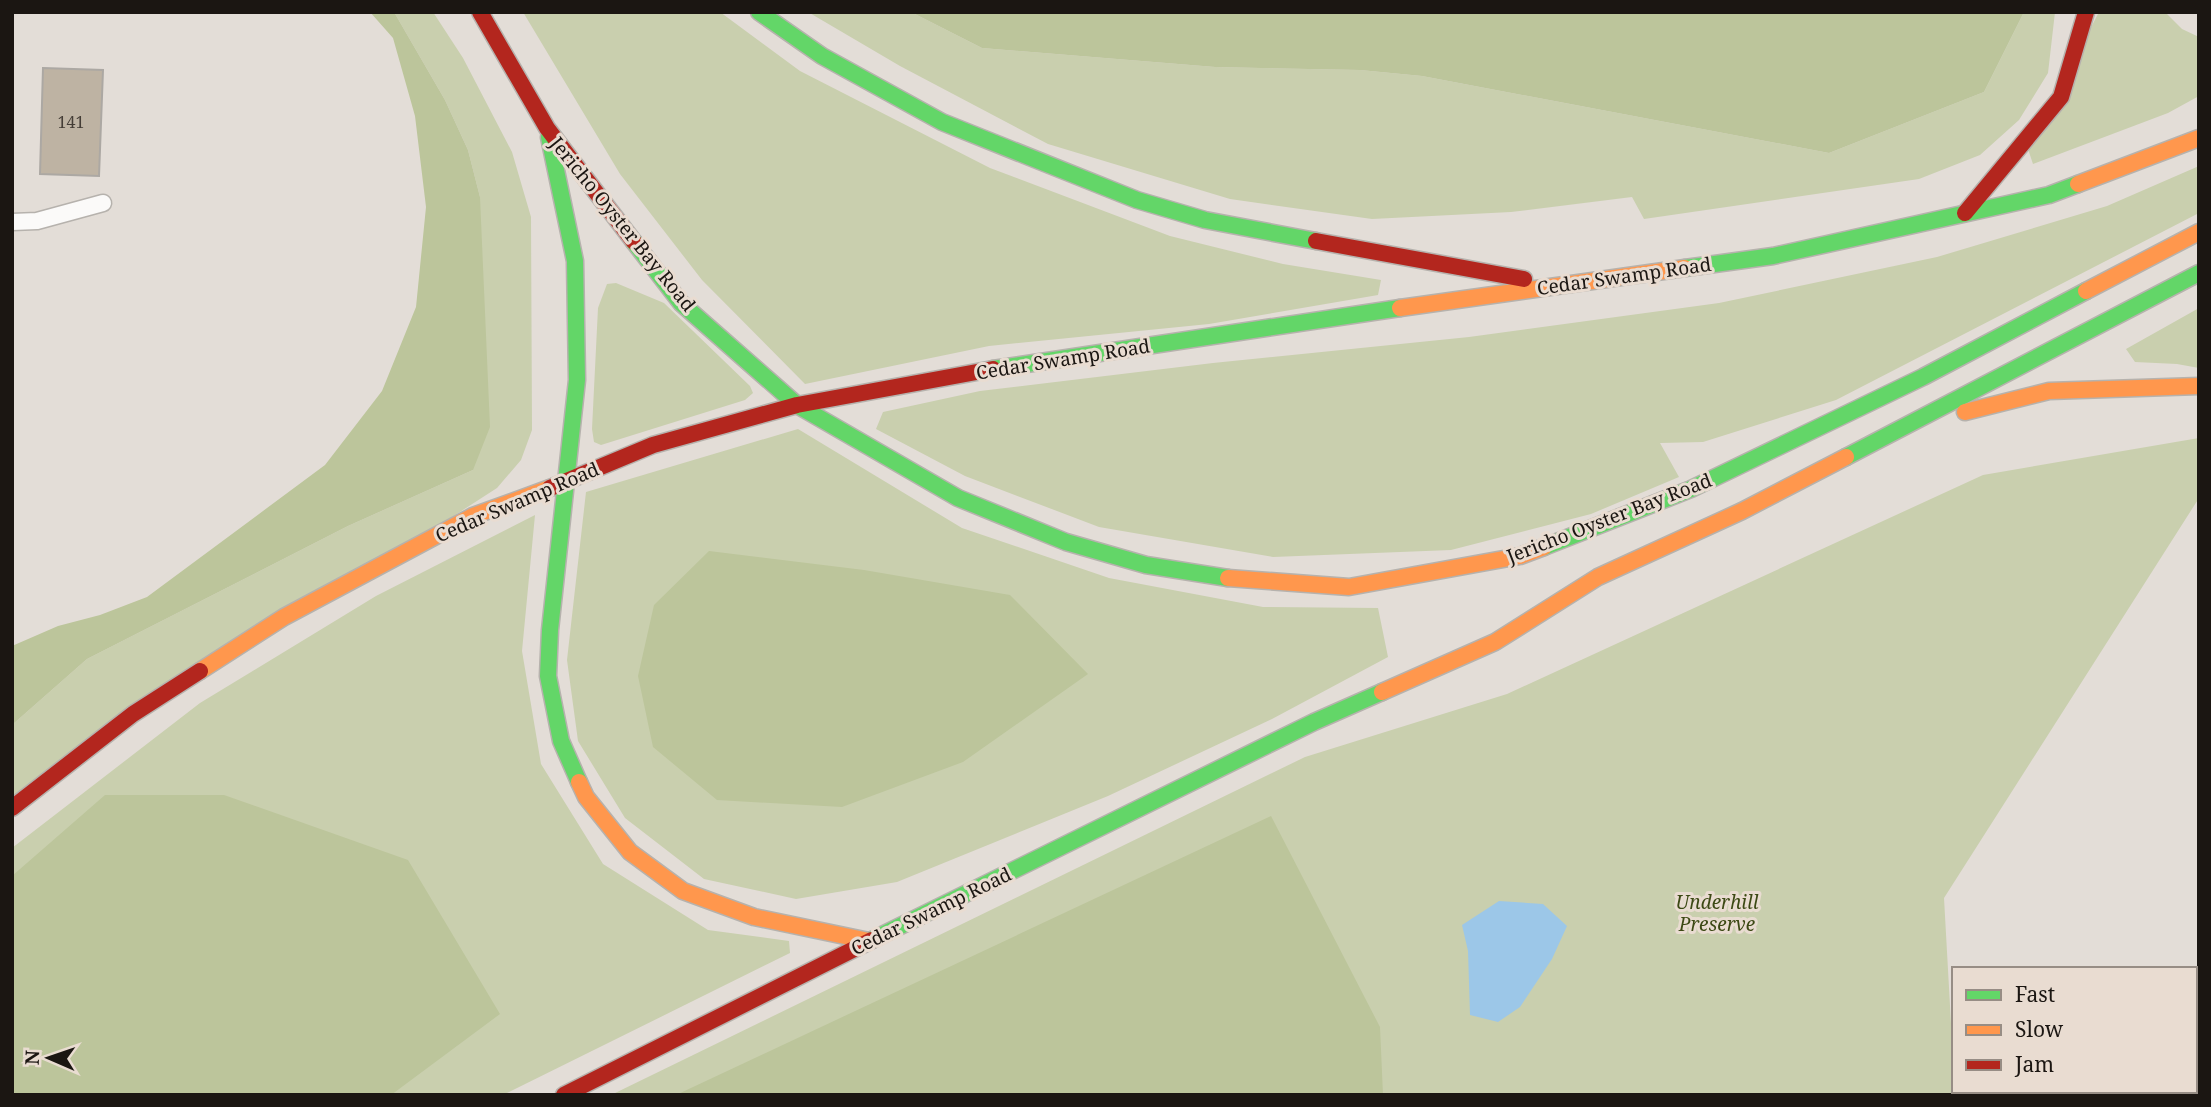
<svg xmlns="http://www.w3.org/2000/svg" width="2211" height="1107" font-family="'Noto Serif',serif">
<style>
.green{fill:#c9cfae}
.forest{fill:#bcc59b}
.water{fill:#9cc7e8}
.building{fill:#beb3a3;stroke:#aca8a3;stroke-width:2}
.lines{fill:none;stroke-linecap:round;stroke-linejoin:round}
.lane-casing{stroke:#b6b2ad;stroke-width:19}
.fast-casing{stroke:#b6b2ad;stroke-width:19}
.slow-casing{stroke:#b6b2ad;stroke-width:19}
.jam-casing{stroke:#b6b2ad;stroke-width:19}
.lane{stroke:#fbfaf9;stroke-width:16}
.fast{stroke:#63d668;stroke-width:16}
.slow{stroke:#ff974d;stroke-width:16}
.jam{stroke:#b3261e;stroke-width:16}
.labels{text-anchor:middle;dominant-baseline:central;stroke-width:6;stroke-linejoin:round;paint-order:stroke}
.number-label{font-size:16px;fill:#443d36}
.street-label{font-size:19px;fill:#1b1612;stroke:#e9dcd1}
.park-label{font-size:19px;font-style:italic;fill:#3c4914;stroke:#e9dcd1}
</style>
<rect width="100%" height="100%" fill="#e3ddd7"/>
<path class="green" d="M394,12H433L463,58L512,152L531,217L532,430L521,460L497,488L12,801V725L87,659L348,526L473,470L480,197L468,150L445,100Z
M523,12H720L800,71L990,168L1170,236L1283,264L1381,280L1378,295L1209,324L989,346L805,384L702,280L620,174Z
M808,12H911L982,48L1215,67L1360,70L1422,76L1829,153L1984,92L2024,12H2055L2048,73L2019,120L1980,155L1919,179L1644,219L1632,197L1511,212L1372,219L1230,199L1048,144L900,66Z
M2099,12H2165L2182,29L2199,37V96L2168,113L2033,164L2028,149Z
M2199,166V213L1836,400L1703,442L1660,443L1679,477L1591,514L1451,550L1273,557L1099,527L965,476L876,429L883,412L980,391L1213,363L1469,337L1719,303L1937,257L2107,206Z
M616,283L664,303L750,386L753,393L745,400L601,445L594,442L592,429L598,308L607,284Z
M2199,308V368L2177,364L2135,362L2126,349Z
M798,429L962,528L1109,578L1263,607L1378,608L1388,657L1272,719L1108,796L897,882L796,899L704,879L625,818L578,741L567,660L586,492Z
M2199,438V498L1944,898L1955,1095H611L1305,757L1507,694L1983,475Z
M535,515L522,651L541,764L603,864L708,930L789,941L790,953L503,1095H12V848L200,703L376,596Z"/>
<path class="forest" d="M370,12H394L445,100L468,150L480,197L490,427L473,470L348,526L87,659L12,725V646L58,626L100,615L147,597L325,465L382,391L416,307L426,207L415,116L393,38Z
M911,12H2024L1984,92L1829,153L1422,76L1360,70L1215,67L982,48Z
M709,551L864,570L1010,595L1088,674L963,762L842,807L717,800L653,747L638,676L654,605Z
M105,795H224L408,860L500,1014L391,1095H12V876Z
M1271,816L1380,1027L1383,1095H676Z"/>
<path class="water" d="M1499,901L1543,904L1567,926L1552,959L1520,1007L1498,1022L1470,1015L1468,951L1462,925Z"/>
<path class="building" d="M43,68L103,70L99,176L40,174Z"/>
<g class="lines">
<g class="lane-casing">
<path id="lane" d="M12,222L37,221L103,203"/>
</g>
<g class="fast-casing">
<path id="fast" d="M759,12L822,56L942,122L1137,200L1205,220L1316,241
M549,137L575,261L577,380L550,630L548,676L561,741L579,782
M634,242L681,303L797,405L958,498L1066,542L1146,565L1228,578
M1685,268L1773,256L2049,195L2078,184
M993,369L1400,308
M1846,457L2199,273
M1544,547L1691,489L1923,377L2086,291
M872,940L1314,722L1382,692"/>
</g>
<g class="slow-casing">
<path id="slow" d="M2078,184L2199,138
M2086,291L2199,232
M1400,308L1685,268
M1965,412L2049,391L2199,386
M1228,578L1349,587L1520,556L1544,547
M200,671L284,617L473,516L550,488
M1382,692L1495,642L1598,577L1742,511L1846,457
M579,782L586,797L630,852L683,891L754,917L869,941"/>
</g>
<g class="jam-casing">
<path id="jam" d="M480,12L547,128L634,242
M1965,213L2061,97L2086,12
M1316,241L1524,279
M550,488L653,445L797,405L993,369
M12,808L133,714L200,671
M564,1095L872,940"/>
</g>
<use href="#lane" class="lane"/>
<use href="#fast" class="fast"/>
<use href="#slow" class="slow"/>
<use href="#jam" class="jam"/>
</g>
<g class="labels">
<g class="number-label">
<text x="71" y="122">141</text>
</g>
<g class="street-label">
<text transform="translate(623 224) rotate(51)">Jericho Oyster Bay Road</text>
<text transform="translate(1624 276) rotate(-8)">Cedar Swamp Road</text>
<text transform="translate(1063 359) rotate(-9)">Cedar Swamp Road</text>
<text transform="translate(517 502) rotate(-23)">Cedar Swamp Road</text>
<text transform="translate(1609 518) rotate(-21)">Jericho Oyster Bay Road</text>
<text transform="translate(931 911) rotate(-26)">Cedar Swamp Road</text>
</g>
<g class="park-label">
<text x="1717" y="902">Underhill<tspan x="1717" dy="22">Preserve</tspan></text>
</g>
</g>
<rect width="2211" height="1107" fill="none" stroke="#1b1612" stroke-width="28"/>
<rect x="1952" y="967" width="245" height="126" fill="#e9dcd1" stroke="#978d85" stroke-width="2"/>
<rect x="1966" y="990" width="35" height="10" fill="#63d668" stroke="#978d85" stroke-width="2"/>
<text x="2015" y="1002" font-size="21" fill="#1b1612">Fast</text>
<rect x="1966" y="1025" width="35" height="10" fill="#ff974d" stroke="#978d85" stroke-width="2"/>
<text x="2015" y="1037" font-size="21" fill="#1b1612">Slow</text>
<rect x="1966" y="1060" width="35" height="10" fill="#b3261e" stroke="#978d85" stroke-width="2"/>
<text x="2015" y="1072" font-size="21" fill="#1b1612">Jam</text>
<g transform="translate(49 1058) rotate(272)" stroke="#e9dcd1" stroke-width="5" paint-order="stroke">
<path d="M0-5L12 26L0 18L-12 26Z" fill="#1b1612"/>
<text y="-10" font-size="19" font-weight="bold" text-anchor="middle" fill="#1b1612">N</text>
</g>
</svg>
